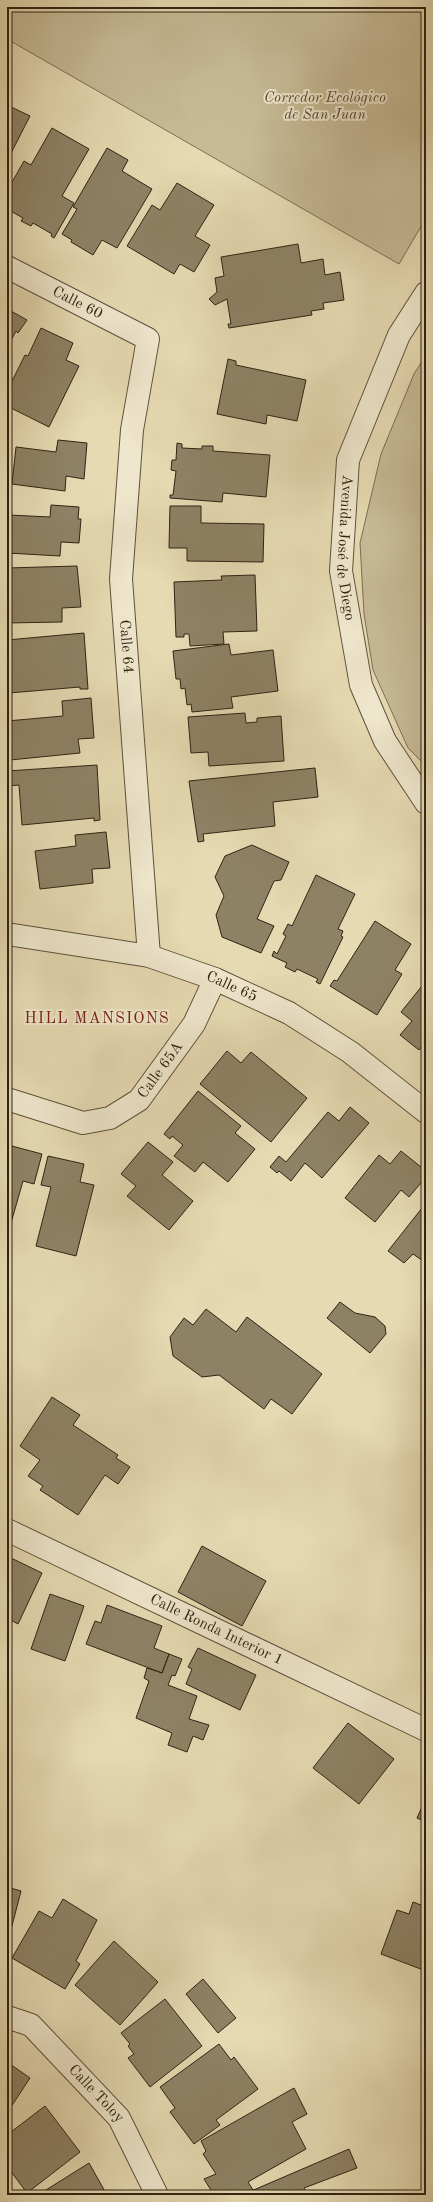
<svg xmlns="http://www.w3.org/2000/svg" width="433" height="2202" font-family="'Old Standard TT',serif">
<style>
.green{fill:#c7bb97;stroke:#7b6f56}
.building{fill:#8e8266;stroke:#2f2314}
.lines{fill:none;stroke-linecap:round;stroke-linejoin:round}
.minor-casing{stroke:#5d513c;stroke-width:24}
.minor{stroke:#efe7cd;stroke-width:22}
.labels{text-anchor:middle;dominant-baseline:central;stroke-width:4;stroke-linejoin:round;paint-order:stroke}
.park-label{font-size:15px;font-style:italic;fill:#554935;stroke:#efe7cd}
.street-label{font-size:15px;fill:#2f2314;stroke:#efe7cd}
.neighbourhood-label{font-size:16px;letter-spacing:1px;fill:#7a1f14;stroke:#efe7cd}
</style>
<rect width="100%" height="100%" fill="#e6dab2"/>
<filter id="stains"><feTurbulence type="fractalNoise" baseFrequency=".005" numOctaves="4"/><feColorMatrix values="0 0 0 0 .2 0 0 0 0 .09 0 0 0 0 .02 0 0 0 .5 -.17"/></filter>
<radialGradient id="worn" r=".72"><stop offset=".6" stop-color="#630" stop-opacity="0"/><stop offset="1" stop-color="#630" stop-opacity=".3"/></radialGradient>
<path class="green" d="M7,7H426V218L399,264L7,39Z
M426,355V766L408,748L373,670L364,614L360,543L381,454L414,374Z"/>
<path class="building" d="M7,105L30,116L7,161Z
M52,128L89,149L62,196L74,203L54,238L51,236L52,234L33,223L31,226L21,221L23,218L7,209V191L24,161L31,165Z
M107,148L128,160L122,171L152,189L117,248L102,240L93,255L71,242L72,240L62,234L77,209L73,207Z
M177,183L214,205L195,236L210,245L194,272L180,264L174,274L127,246L152,205L160,210Z
M298,244L301,263L323,259L325,275L340,272L344,300L323,303L324,309L311,311L312,315L229,328L228,324H231L227,299L215,305L209,299L217,292L215,278L224,276L221,257Z
M11,311L27,320L18,333L16,331L7,348V315L9,316Z
M41,328L73,343L66,360L79,366L49,427L7,406V391L25,355L28,356Z
M228,359L236,361V365L306,380L297,421L267,415L266,424L217,414Z
M58,440L87,443L84,479L66,476L65,491L12,484L16,447L56,452Z
M177,443L182,444V448L202,449V446H213V451L270,455L266,497L223,493L222,502L170,498V495H173L176,471L171,470L172,460H176Z
M51,505L79,507L78,519H81L79,543L61,542L60,556L7,553L9,515L50,517Z
M170,506H201V523L264,524L263,562L187,561V548H169Z
M77,566L81,607L62,608V622L7,623V568Z
M255,575L257,631L223,632L224,644L190,646L189,634H184V637H176L174,582L222,580L221,576Z
M84,633L88,689H80V687L9,693L7,640Z
M229,644L231,655L273,650L278,691L231,697L233,708L192,712L191,704L187,705L185,688L181,689L180,679H176L173,651Z
M91,698L94,738L78,739L80,753L10,760L7,721L63,716L62,701Z
M245,713L246,723L257,722V718L281,716L284,761L209,766L208,752L191,753L188,717Z
M97,765L100,820L94,821V818L22,825L19,785L7,786V771Z
M315,768L318,797L273,802L275,826L203,834L204,841L198,842L189,781Z
M106,832L110,868L92,869L93,883L40,889L35,851L76,846L75,835Z
M252,845L289,862L281,880L274,881L257,919L274,926L261,953L222,937L216,915L224,896L215,877L225,856Z
M316,875L355,894L338,929L343,931L341,936L343,937L320,984L316,982L318,979L297,969L295,972L285,967L287,963L272,956L274,951L277,954L286,936L283,934L288,924L292,926Z
M375,921L411,944L395,970L402,974L377,1015L330,986L334,980L337,981Z
M426,981V1041L419,1050L400,1035L412,1021L401,1012Z
M227,1051L241,1063L251,1052L307,1098L271,1142L200,1084Z
M198,1091L241,1126L235,1133L255,1149L228,1182L203,1162L195,1172L174,1156L183,1145L172,1136L170,1139L164,1134Z
M350,1107L369,1123L322,1178L305,1163L291,1181L279,1171L277,1173L270,1167L279,1156L286,1162L328,1112L339,1121Z
M148,1142L173,1162L162,1175L193,1201L169,1230L127,1196L136,1186L121,1174Z
M8,1145L42,1154L34,1184L23,1181L7,1237Z
M401,1151L426,1171V1177L409,1197L401,1190L375,1222L345,1198L379,1155L390,1164Z
M48,1156L84,1164L80,1182L94,1185L76,1256L36,1246L51,1187L41,1185Z
M426,1203V1263L413,1254L404,1263L388,1251Z
M340,1302L355,1313L375,1317L385,1326L386,1334L370,1353L327,1318Z
M206,1309L236,1332L247,1317L322,1374L292,1414L271,1399L264,1409L219,1375L202,1377L173,1356L170,1337L184,1318L193,1325Z
M52,1397L80,1415L73,1425L118,1455L116,1458L130,1467L118,1484L105,1475L78,1515L40,1490L43,1486L28,1476L40,1460L20,1446Z
M202,1546L266,1581L242,1626L178,1592Z
M9,1557L42,1573L18,1624L7,1618V1561Z
M50,1594L84,1606L65,1661L31,1649Z
M107,1605L162,1626L154,1648L169,1654L162,1673L86,1644L95,1621L101,1623Z
M198,1648L256,1675L240,1710L186,1684L192,1669L188,1667Z
M169,1654L182,1659L175,1676L172,1675L168,1685L197,1696L189,1719L209,1725L203,1740L193,1736L187,1752L168,1745L172,1733L136,1718L149,1681L144,1678L147,1668L162,1673Z
M348,1723L394,1759L359,1804L313,1768Z
M426,1798V1822L417,1818Z
M7,1887L21,1891L7,1945Z
M63,1899L97,1920L76,1961L80,1964L65,1989L12,1958L39,1911L52,1918Z
M413,1902L426,1907V1971L381,1954L397,1910L409,1914Z
M114,1941L158,1982L120,2025L75,1985Z
M203,1979L236,2018L218,2033L186,1994Z
M165,1999L202,2046L150,2087L128,2058L134,2054L128,2046L130,2044L121,2033Z
M219,2044L231,2060L234,2057L258,2089L216,2120L220,2125L194,2144L170,2112L175,2108L160,2087Z
M7,2062L30,2078L7,2113Z
M294,2088L307,2114L292,2122L306,2149L248,2182L253,2190L242,2195H214L204,2179L216,2174L203,2154L206,2151L201,2141Z
M45,2106L80,2152L27,2193L7,2166V2135Z
M349,2149L357,2168L304,2188L308,2195H242Z
M89,2163L107,2195H38Z"/>
<g class="lines">
<g class="minor-casing">
<g id="minor">
<path id="s1" d="M7,267L148,339L132,430L121,579L149,956"/>
<path id="s2" d="M426,293L399,335L348,460L341,571L361,685L385,741L426,803"/>
<path id="s3" d="M7,934L149,956L215,979L289,1013L350,1052L426,1112"/>
<path id="s4" d="M7,1099L83,1123L110,1118L139,1100L194,1024L215,979"/>
<path id="s5" d="M7,1530L426,1730"/>
<path id="s6" d="M7,2017L31,2025L119,2118L157,2195"/>
</g>
</g>
<use href="#minor" class="minor"/>
</g>
<g class="labels">
<g class="park-label">
<text x="325" y="98">Corredor Ecológico<tspan x="325" dy="17">de San Juan</tspan></text>
</g>
<g class="street-label">
<text stroke="none"><textPath href="#s1" startOffset="79">Calle 60</textPath></text>
<text stroke="none"><textPath href="#s2" startOffset="273">Avenida José de Diego</textPath></text>
<text stroke="none"><textPath href="#s1" startOffset="468">Calle 64</textPath></text>
<text stroke="none"><textPath href="#s3" startOffset="232">Calle 65</textPath></text>
<text stroke="none"><textPath href="#s4" startOffset="178">Calle 65A</textPath></text>
<text stroke="none"><textPath href="#s5" startOffset="232">Calle Ronda Interior 1</textPath></text>
<text stroke="none"><textPath href="#s6" startOffset="120">Calle Toloy</textPath></text>
</g>
<g class="neighbourhood-label">
<text x="97" y="1019">HILL MANSIONS</text>
</g>
</g>
<rect width="433" height="2202" fill="none" stroke="#e6dab2" stroke-width="24"/>
<rect x="8" y="8" width="417" height="2186" fill="none" stroke="#2f2314" stroke-width="2"/>
<rect x="12" y="12" width="409" height="2178" fill="none" stroke="#2f2314"/>
<rect width="100%" height="100%" filter="url(#stains)"/>
<rect width="100%" height="100%" fill="url(#worn)"/>
</svg>
